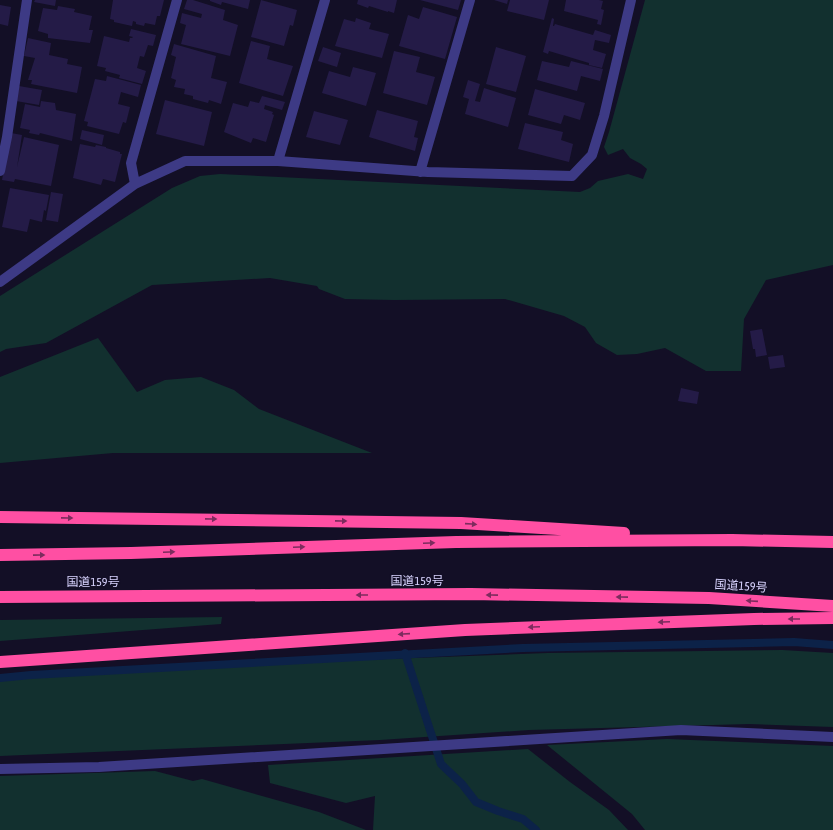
<svg xmlns="http://www.w3.org/2000/svg" width="833" height="830" font-family="'Asap Condensed','Noto Sans JP',sans-serif">
<style>
.green{fill:#12302f}
.lines{fill:none;stroke-linecap:round;stroke-linejoin:round}
.stream{stroke:#0c2248;stroke-width:8}
.building{fill:#241b47}
.minor{stroke:#3d3a85;stroke-width:10}
.highway{stroke:#ff4fa3;stroke-width:12}
.oneway{fill:#7d2c5e}
.labels{text-anchor:middle;dominant-baseline:central;stroke-width:3.5;stroke-linejoin:round;paint-order:stroke}
.street-label{font-size:12px;fill:#d9d4ff;stroke:#130f26}
</style>
<rect width="100%" height="100%" fill="#130f26"/>
<path class="green" d="M645,0H833V265L766,280L744,319L741,371H706L665,348L637,354L617,355L596,343L585,327L564,316L505,299L394,300L345,299L319,289L317,286L270,278L152,285L46,343L6,349L0,352V296L172,188L200,176L220,174L580,192L590,188L598,181L628,174L643,179L647,169L641,164L630,158L623,149L608,155L604,147L609,132Z
M98,338L137,392L165,380L201,377L234,390L259,409L372,453H113L0,463V377Z
M222,617L221,624L0,641V620Z
M782,650L833,653V727L749,724L529,730L380,740L0,756V679L360,660L548,653Z
M667,739L833,746V830H645L632,814L547,745Z
M528,749L570,782L609,810L628,830H373L375,796L346,803L270,783L268,765Z
M155,771L193,781L202,779L319,812L366,830H0V776Z"/>
<g class="lines">
<path class="stream" d="M405,653L441,764L462,784L476,802L498,811L523,819L536,830
M0,678L31,675L523,648L794,642L833,645"/>
</g>
<path class="building" d="M35,0H56L55,6L34,2Z
M113,0H164L160,16H157L155,25L145,23L144,26L136,24V22L133,21L132,26L114,22V20L110,19Z
M187,0H193L225,10L223,20L238,25L230,56L181,44L186,25L180,23L182,13L201,18L202,14L184,9Z
M210,0H250L248,9L222,2L221,5L210,1Z
M261,0L297,10L293,26L290,25L284,46L251,37Z
M358,0H397L394,13L388,11V12L369,6L368,8L357,4Z
M420,0H461L458,10Z
M494,0H508L507,4Z
M510,0H549L544,20L507,11Z
M566,0H599L603,1L601,9L604,10L601,25L597,24L598,20L564,11Z
M0,5L11,7L8,26L0,24Z
M58,6L75,9L74,12L92,16L89,30H93L90,43L48,38V34L38,31L43,8L57,10Z
M423,7L457,17L445,59L399,46L408,15L419,19Z
M356,18L371,23L369,29L389,34L382,58L335,46L344,19L355,22Z
M552,18L554,19L553,26H554L555,24L593,35L595,30L611,35L609,43L595,40L593,50L606,54L602,68L589,65V63L549,51L548,54L543,52Z
M131,29L156,35L153,46L148,45L144,57L140,56L137,68L146,71L142,84L119,78L120,75L105,71L106,68L97,66L104,36L129,42L130,38H132L133,37L129,36Z
M28,38L51,43L49,55L68,59L67,64L82,67L77,93L31,84L32,80H28L35,58L24,56Z
M251,41L270,46L267,59L293,66L283,96L239,83Z
M174,44L216,56L211,78L227,82L221,104L209,100L208,103L193,99V96L184,94L185,89L174,87L176,80L171,78L176,57L171,55Z
M323,47L341,53L337,67L318,61Z
M496,47L526,56L516,92L486,84Z
M394,51L420,57L416,72L435,77L427,105L383,93Z
M542,61L569,67L571,61L603,69L600,81L581,76L577,91L537,80Z
M353,67L376,73L366,106L322,93L329,71L350,77Z
M107,76L141,85L138,97L121,92L118,104L130,107L126,123L123,122L119,134L87,126L88,122L84,121L95,79L106,81Z
M468,80L480,84L475,101L480,102L484,88L516,98L508,127L465,114L469,99L463,97Z
M19,86L42,90L39,105L16,101Z
M535,89L585,103L580,120L564,115L561,124L528,115Z
M262,96L285,102L282,110L265,105L264,109L273,112L272,114L274,115L266,142L253,138L251,143L224,132L233,103L248,107L250,101L259,103Z
M165,100L212,112L204,146L156,134Z
M41,101L55,103L56,110L76,114L72,141L40,133L39,135L29,133L30,130L20,128L25,104L40,107Z
M377,110L418,121L414,137L418,138L415,151L369,137Z
M314,111L348,120L340,145L306,137Z
M525,123L563,132L561,140L573,144L569,162L518,149Z
M82,130L104,135L102,145L80,139Z
M11,133L22,135L17,167L24,137L59,145L51,186L15,179L14,182L2,180Z
M80,144L95,147L96,145L106,147V148L120,152V154H122L115,182L103,179L101,185L73,178Z
M10,188L49,195L46,211L44,210L42,222L30,219L27,232L2,227Z
M51,192L63,194L58,222L46,220Z
M762,329L767,355L756,357L755,349H753L750,331Z
M783,355L785,367L770,369L768,357Z
M681,388L699,392L697,404L678,401Z"/>
<g class="lines">
<path class="minor" d="M278,161L325,0
M0,171L7,137L27,0
M420,172L470,0
M135,184L131,163L177,0
M0,282L135,184L185,161H278L428,172L572,176L592,155L604,116L631,0
M0,769L99,767L681,730L833,737"/>
<path class="highway" d="M0,517L461,523L624,533
M0,555L131,553L456,542L732,540L833,542
M0,597L471,594L709,598L833,606
M0,662L465,630L754,619L833,618"/>
</g>
<defs><path id="oneway-solid" d="M-6-.8H1V-3.2L6.5 0L1 3.2V.8H-6Z"/></defs>
<g class="oneway">
<use href="#oneway-solid" transform="translate(67 518) rotate(1)"/>
<use href="#oneway-solid" transform="translate(211 519) rotate(1)"/>
<use href="#oneway-solid" transform="translate(341 521) rotate(1)"/>
<use href="#oneway-solid" transform="translate(471 524) rotate(4)"/>
<use href="#oneway-solid" transform="translate(429 543) rotate(-2)"/>
<use href="#oneway-solid" transform="translate(299 547) rotate(-2)"/>
<use href="#oneway-solid" transform="translate(169 552) rotate(-2)"/>
<use href="#oneway-solid" transform="translate(39 555) rotate(-1)"/>
<use href="#oneway-solid" transform="translate(362 595) rotate(180)"/>
<use href="#oneway-solid" transform="translate(492 595) rotate(-179)"/>
<use href="#oneway-solid" transform="translate(622 597) rotate(-179)"/>
<use href="#oneway-solid" transform="translate(752 601) rotate(-176)"/>
<use href="#oneway-solid" transform="translate(794 619) rotate(180)"/>
<use href="#oneway-solid" transform="translate(664 622) rotate(178)"/>
<use href="#oneway-solid" transform="translate(534 627) rotate(178)"/>
<use href="#oneway-solid" transform="translate(404 634) rotate(176)"/>
</g>
<g class="labels">
<g class="street-label">
<text x="417" y="581">国道159号</text>
<text x="93" y="582">国道159号</text>
<text transform="translate(741 586) rotate(4)">国道159号</text>
</g>
</g>
</svg>
